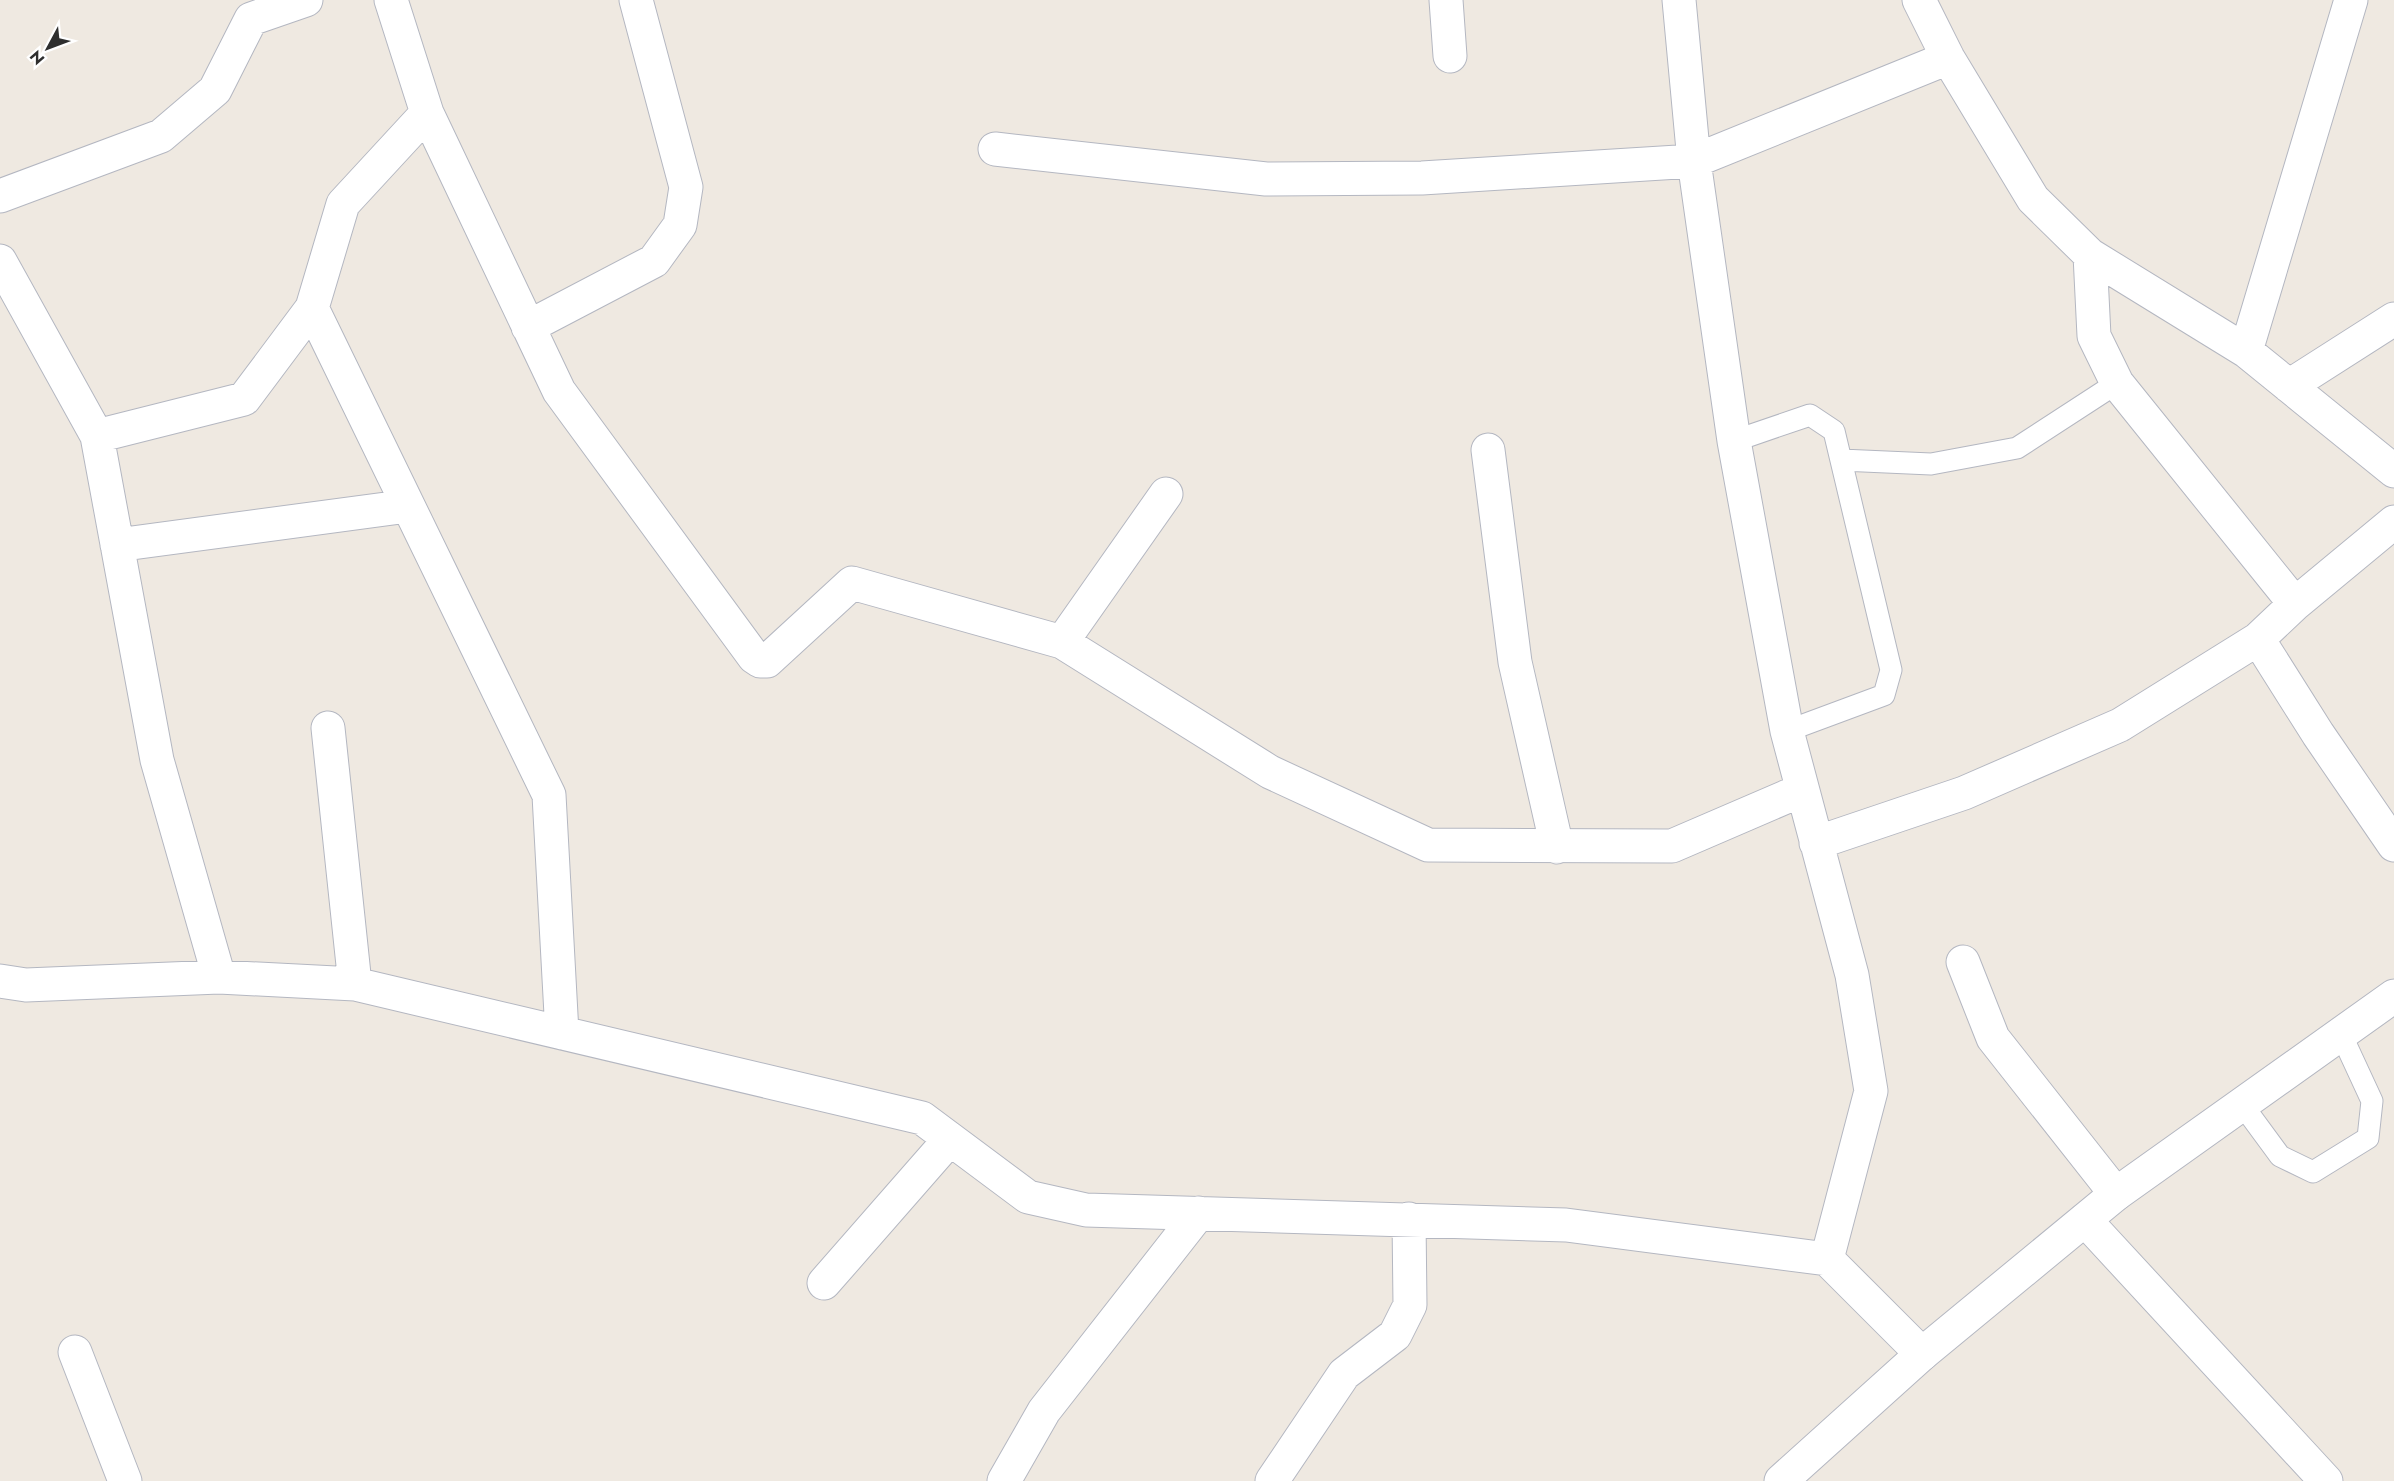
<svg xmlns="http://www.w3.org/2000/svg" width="2394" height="1481" font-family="Jost,sans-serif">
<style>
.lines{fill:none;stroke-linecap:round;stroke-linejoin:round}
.service-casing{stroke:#b4b7c1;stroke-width:23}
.minor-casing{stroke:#b4b7c1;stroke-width:35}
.secondary-casing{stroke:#b4b7c1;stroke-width:35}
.service{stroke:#fff;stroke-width:21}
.minor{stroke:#fff;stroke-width:33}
.secondary{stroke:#fff;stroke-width:33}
</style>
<rect width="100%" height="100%" fill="#efe9e1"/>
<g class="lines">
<g class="service-casing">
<path id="service" d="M1734,441L1810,415L1834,431L1891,670L1884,695L1787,731
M1841,460L1931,464L2017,448L2117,383
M2241,1103L2280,1156L2313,1172L2368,1138L2372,1101L2341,1034"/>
</g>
<g class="minor-casing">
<path id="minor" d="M1446,0L1450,56
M1679,0L1694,161L1734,441L1787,731L1852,975L1871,1091L1827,1259
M1919,0L1948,58L2033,199L2090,255L2246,351L2394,471
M427,113L559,391L754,657L760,661H767L852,583L1062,642L1270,772L1428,845L1672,846L1802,790
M995,149L1266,179L1422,178L1694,161L1948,58
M0,196L161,136L215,90L251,19L306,0
M2090,255L2094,336L2117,383L2295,604
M0,261L97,436L157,760L219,977
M312,308L549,795L562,1033
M528,327L654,261L680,225L686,187L636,0
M2246,351L2351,0
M2289,386L2394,319
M97,436L244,399L312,308L343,204L427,113L391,0
M1488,450L1515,662L1557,847
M2394,522L2295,604L2258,639L2318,734L2394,845
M117,545L408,506
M1062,642L1166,494
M328,728L355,984
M1816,843L1964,793L2120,725L2258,639
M1963,962L1993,1038L2116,1194
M0,981L26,985L219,977L355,984L922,1118L1028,1197L1086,1210L1566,1225L1827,1259L1922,1354
M2085,1220L2326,1481
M824,1283L950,1139
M75,1352L125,1481
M1004,1481L1044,1411L1199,1213
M1272,1481L1344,1374L1395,1335L1410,1305L1409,1219"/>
</g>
<g class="secondary-casing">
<path id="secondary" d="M1781,1481L1922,1354L2116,1194L2394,996"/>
</g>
<use href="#service" class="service"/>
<use href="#minor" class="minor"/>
<use href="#secondary" class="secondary"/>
</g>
<g transform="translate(48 48) rotate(229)" stroke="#ffffff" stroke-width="4.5" paint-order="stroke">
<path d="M0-4.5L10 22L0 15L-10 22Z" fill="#2e2e2e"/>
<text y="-9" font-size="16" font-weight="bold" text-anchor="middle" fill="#2e2e2e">N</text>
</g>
</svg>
